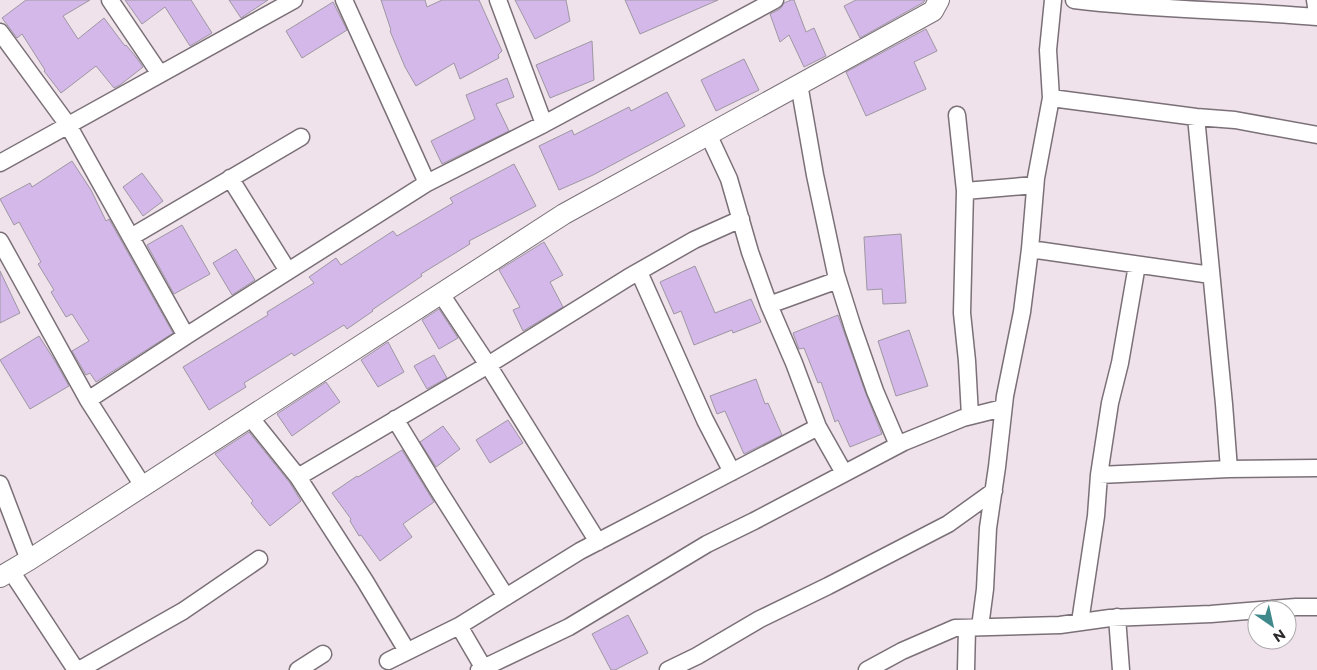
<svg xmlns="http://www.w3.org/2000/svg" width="1317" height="670" font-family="Montserrat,sans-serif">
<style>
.building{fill:#d4b8e9;stroke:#9e97a3}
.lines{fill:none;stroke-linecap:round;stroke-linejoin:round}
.minor-casing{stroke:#7b7078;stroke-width:19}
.tertiary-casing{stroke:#7b7078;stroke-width:22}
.minor{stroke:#fff;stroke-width:16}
.tertiary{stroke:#fff;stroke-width:20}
</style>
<rect width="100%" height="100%" fill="#efe2ea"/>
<path class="building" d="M26,0H90L63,16L78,39L104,18L125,46L126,45L136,57L143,67L120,85L114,88L96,66L61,93L44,71L45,70L22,34L17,38L2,18Z
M125,0H191L212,33L190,46L165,7L142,24Z
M229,0H268L241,18Z
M381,0H425L427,7L442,0H479L502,51L498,55L499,58L460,79L454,63L416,86L405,67L390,31L391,30Z
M515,0H566L570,21L535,39Z
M625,0H718L640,34Z
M791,0H794L806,32L814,28L826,56L804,67L789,35L780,42L770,14L780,9L784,3Z
M856,0H925L924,2L860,38L844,6Z
M333,2L347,30L302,58L286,31Z
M926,29L937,51L914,62L926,89L866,116L846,72Z
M592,41L594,80L550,98L536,65Z
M744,59L759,90L716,111L701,80Z
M507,78L514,97L496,104L509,131L442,164L431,141L475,119L466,95Z
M667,92L685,126L593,175L559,190L539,146L572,130L574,135L629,107L631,111Z
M72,161L91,190L106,221L109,219L173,333L96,382L90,373L86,375L72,351L89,341L72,314L66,317L51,292L54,290L38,264L41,262L19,222L14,225L0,199L30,183L32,187Z
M514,164L536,206L469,241L470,244L421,274L422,276L372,310L373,311L347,329L344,325L294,356L292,353L244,383L246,387L209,410L183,367L268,315L267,312L314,283L309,277L336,258L341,265L393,231L397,236L453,203L450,198Z
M142,173L163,201L143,216L123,187Z
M182,225L210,274L174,294L147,245Z
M901,234L906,303L883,304L882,289L867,290L864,237Z
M544,242L563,275L550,282L563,307L523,331L513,310L520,307L499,270Z
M236,249L255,280L232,295L213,263Z
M695,266L715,313L751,299L761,322L733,333L732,330L694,345L681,311L674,314L660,282Z
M0,271L20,313L0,323Z
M439,309L458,338L439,349L422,320Z
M838,315L866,394L882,434L850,447L838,420L835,422L821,382L818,383L804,348L799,349L793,333Z
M909,330L928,386L896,396L878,341Z
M39,336L55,361L69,386L30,409L0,360Z
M388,342L404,372L378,387L361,360Z
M434,355L447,378L427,389L414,366Z
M756,379L765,404L768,403L782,435L744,454L725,411L717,414L710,396Z
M326,382L340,402L292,436L277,414Z
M508,420L523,443L490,463L476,440Z
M443,426L460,449L436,467L420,442Z
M249,432L290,483L301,501L270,526L251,503L253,501L215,454Z
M402,450L434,502L403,524L412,537L380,561L361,535L359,536L350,521L351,519L332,493L357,476L358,477Z
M628,615L648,653L615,670H611L592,634Z"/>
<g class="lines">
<g class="minor-casing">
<path id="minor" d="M110,0L160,74
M498,0L544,124
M1074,0C1155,10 1236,10 1317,17
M1315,0L1317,13
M0,32L68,125L186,336L427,183L344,0
M799,84L815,175L836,274L853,328L875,391L898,445
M1051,98L1196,117L1235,120L1317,135
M957,115L965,191L962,313L967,361L970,416
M1196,117L1224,404L1229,469
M708,134L729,179L750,252L769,305L794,363L818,427L844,473
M0,163L294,0
M230,178L288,271
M427,183L544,124L775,0
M965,191L1035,185
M131,237L301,137
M0,241L88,400L143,486
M1030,249L1211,275
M639,272L705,420L732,472
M441,294L488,365L598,542
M769,305L838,280
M88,400L186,336
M250,417L298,477L365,581L407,651
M395,419L437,488L506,597
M1099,475L1229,469L1317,468
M298,477L488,365L629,277L694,240L741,219
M0,484L29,560
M11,571L76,670
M1117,617L1121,670
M1080,622L1096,516L1099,475L1110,403L1120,363L1137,265
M459,626L580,551L818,427
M980,627L985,589L988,528L997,467L1005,396L1022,312L1030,249L1036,178L1051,98L1048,50L1053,0
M388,661L459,626L483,667
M79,670L183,611L259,559
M298,670L323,654
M479,670L569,627L707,544L754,521L904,442L963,418L1003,408
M668,670L697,656L760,619L828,586L948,524L994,491
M867,670L902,651L955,628L1060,625L1110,618L1211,614L1296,607H1317
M966,670L967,628"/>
</g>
<g class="tertiary-casing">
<path id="tertiary" d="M0,577L29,560L564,214L933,11L939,0"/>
</g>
<use href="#minor" class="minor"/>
<use href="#tertiary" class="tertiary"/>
</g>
<g transform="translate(1272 625) rotate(146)"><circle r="24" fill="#ffffff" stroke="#aba9ab"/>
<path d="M0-4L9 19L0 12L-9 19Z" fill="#3f888b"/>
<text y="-8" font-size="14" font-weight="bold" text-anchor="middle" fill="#2e292c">N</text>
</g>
</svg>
